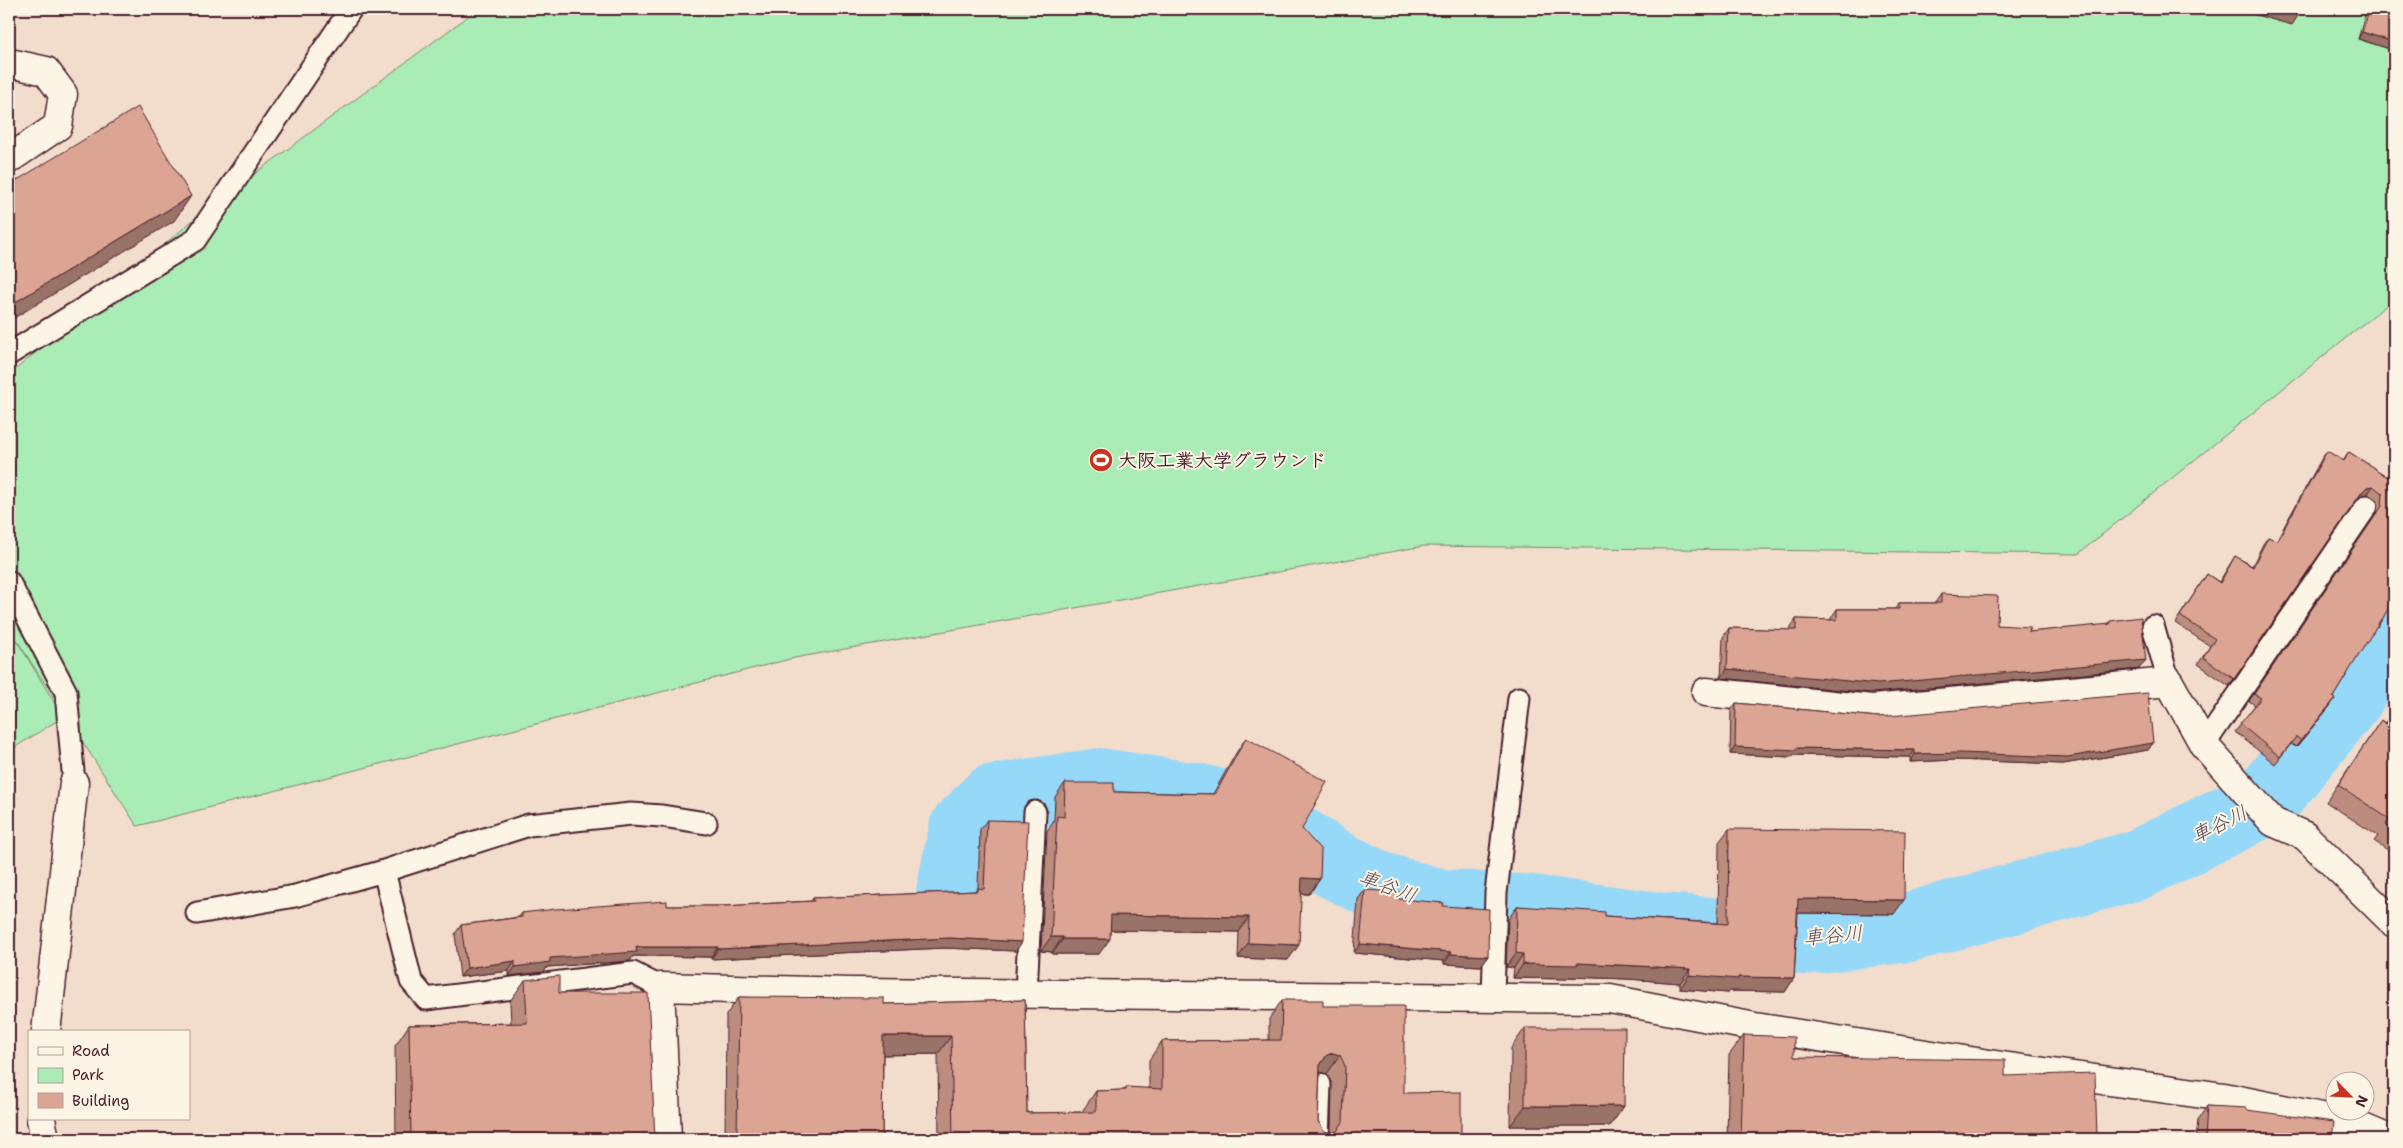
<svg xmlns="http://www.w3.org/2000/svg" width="2403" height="1148" font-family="'Shantell Sans','Klee One',sans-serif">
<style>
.green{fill:#aaecb5;stroke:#7a8670}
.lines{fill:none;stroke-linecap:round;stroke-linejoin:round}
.river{stroke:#96d8f8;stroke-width:70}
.lane-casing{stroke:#4a1f2b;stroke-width:25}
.street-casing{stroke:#4a1f2b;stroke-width:31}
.secondary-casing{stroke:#4a1f2b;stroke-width:31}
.lane{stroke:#fcf5e5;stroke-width:21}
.street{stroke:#fcf5e5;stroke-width:28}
.secondary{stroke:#fcf5e5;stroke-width:28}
.wall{fill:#bc8d7e;stroke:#4a1f2b;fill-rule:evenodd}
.shaded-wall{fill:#997367;stroke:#4a1f2b}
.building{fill:#dba493;stroke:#4a1f2b;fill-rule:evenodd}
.labels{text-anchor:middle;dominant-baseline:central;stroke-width:4;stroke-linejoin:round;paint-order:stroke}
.poi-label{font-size:19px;font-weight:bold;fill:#4a1f2b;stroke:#fcf5e5;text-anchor:start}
.water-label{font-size:20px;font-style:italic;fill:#5d4d5e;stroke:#fcf5e5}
</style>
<rect width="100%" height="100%" fill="#f2ddcc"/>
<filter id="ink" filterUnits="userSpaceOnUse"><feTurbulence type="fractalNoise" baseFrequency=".02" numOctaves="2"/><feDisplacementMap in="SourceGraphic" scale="10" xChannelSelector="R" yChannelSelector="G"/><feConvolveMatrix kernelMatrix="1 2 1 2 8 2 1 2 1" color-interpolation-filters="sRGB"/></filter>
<g filter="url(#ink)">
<path class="green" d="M478,9H2394V299L2078,554L1424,546L794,658L137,826L16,639L63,717L9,751V375L204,211Z"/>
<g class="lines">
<path class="river" d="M951,892L964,829L993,799L1100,783L1191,797L1253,812L1334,864L1380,887L1441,904L1531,910L1664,928L1803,940L1909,927L2137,865L2264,802L2349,697L2394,625"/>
<g class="lane-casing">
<path id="lane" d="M9,354L195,240L351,9
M9,582L66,692L74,783
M2153,626L2169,682
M2204,745L2367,506
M384,871L411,981L426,999L633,973L660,987
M197,913L295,896L384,871L529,825L631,814L662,816L706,823
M1026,993L1035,812
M1493,998L1496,893L1519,698
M1318,1139L1320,1084"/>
</g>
<g class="street-casing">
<path id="street" d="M1706,692L1872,709L2169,682L2204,745L2273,822L2305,836L2394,923
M46,1032L74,783
M41,1119L45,1139
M667,1139L660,987L850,992L1610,999L1755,1027L2002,1066L2224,1097L2351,1123L2389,1139"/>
</g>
<g class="secondary-casing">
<path id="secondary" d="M9,67L14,64L46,71L63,94L58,126L9,159"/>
</g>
<use href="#lane" class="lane"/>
<use href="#street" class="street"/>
<use href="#secondary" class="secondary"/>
</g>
<path class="wall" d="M2367,9H2394V43L2390,49L2358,39Z
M2327,451L2343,461L2349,452L2394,481L2382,620L2377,627L2376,626L2333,697L2330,706L2296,747L2291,744L2275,764L2235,732L2255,705L2249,701L2377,513L2378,501L2368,494L2362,495L2357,499L2229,686L2198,664L2210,646L2175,623L2207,574L2219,582L2235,556L2252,566L2263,544L2268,537L2276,541L2322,458Z
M1941,594L1997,625L2029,632L2107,625L2110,621L2139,669L1872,693L1721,678L1723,637L1729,628L1790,630V628L1796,619L1831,620V618L1837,609H1895L1899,603H1935Z
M1736,703L1878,717L2153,743L2148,750L2063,764L1955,760L1910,762V757L1793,755L1791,757L1730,754L1731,710Z
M2394,710V854L2374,841L2378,836L2326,802L2381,720L2385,723Z
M1246,738L1302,829L1320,879L1309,894H1301L1288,960L1238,958L1239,932L1110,930L1099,954H1052V952L1041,951L1047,831L1054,820L1055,797L1065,783L1114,792L1213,794L1236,753Z
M987,820L1016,951L944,948L711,959V957L633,956L630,961L547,967L544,972L509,976V971L460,977L455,934L461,925L519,917L522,913L667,906H724L811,901L813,898L976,891L978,888L980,829Z
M1729,829L1894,914L1798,913L1794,978L1785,992L1730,991L1728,993L1680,989V983L1628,979L1569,977L1567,979L1513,978L1514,968L1506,967L1508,920L1517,906L1605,916L1718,923L1719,842Z
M1365,890L1399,899L1443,906L1488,956L1481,966L1444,964V961L1354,953L1358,899Z
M525,980L559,993L655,1139H396L395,1046L409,1025L511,1023L510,1001Z
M739,997L884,1004L1025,1000L1027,1113L1083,1112V1110L1096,1091L1124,1090L1126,1087L1149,1089V1060L1162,1041L1269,1040V1019L1282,1000L1323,1006L1404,1093L1461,1139H939L938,1054L883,1055L882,1139H725L726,1015ZM1320,1072L1327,1074L1332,1084L1331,1133L1324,1131L1318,1121Z
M1525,1028L1624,1106L1610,1126H1510L1511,1048Z
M1744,1035L1794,1057L2005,1076L2097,1139H1727L1729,1055Z
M2207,1106L2247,1110L2332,1139H2196L2198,1120Z"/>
<path class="shaded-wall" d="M2256,9H2293L2301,11L2292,25L2252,14Z
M2362,32L2394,42V43L2390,49L2358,39Z
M191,196L174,221L9,321V306Z
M2373,486L2368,494L2362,495L2357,499L2362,492L2367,487Z
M2146,660L2139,669L1872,693L1721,678L1727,669Z
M2335,699L2330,706L2296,747L2301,740Z
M2153,743L2148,750L2063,764L1955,760L1910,762L1915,754Z
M1735,747L1796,748L1915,750L1910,757L1793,755L1791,757L1730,754Z
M1302,878L1320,879L1309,894L1291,893Z
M1798,899L1904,900L1894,914L1789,913Z
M1111,915L1249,917L1239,932L1100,930Z
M1051,937H1063L1052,952L1041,951Z
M950,938L1022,942L1016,951L944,948L711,959L718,949Z
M1063,939H1110L1099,954H1052Z
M1248,943L1299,945L1288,960L1238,958Z
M1360,944L1451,952L1444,961L1354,953Z
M636,947H718L711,957L633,956L630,961L547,967L544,972L509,976L515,967L550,958Z
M1516,953L1523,954L1514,968L1506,967Z
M1451,954L1488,956L1481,966L1444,964Z
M515,961L509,971L460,977L467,968Z
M1577,963L1638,966L1690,969L1680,983L1628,979L1569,977L1567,979L1513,978L1523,964Z
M1689,975L1738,977L1794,978L1785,992L1730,991L1728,993L1680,989Z
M883,1036H951L938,1054L871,1055Z
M1333,1053L1340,1055L1327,1074L1320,1072L1314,1073L1327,1055Z
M1525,1106H1624L1610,1126H1510Z"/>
<path class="building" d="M2293,9H2302L2301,11Z
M2370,9H2394V42L2362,32Z
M138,107L191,196L9,306V185Z
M2327,451L2344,461L2349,452L2394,481V598L2382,620L2381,619L2333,697L2335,699L2301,740L2296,737L2280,757L2240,724L2261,698L2254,694L2382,506L2383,494L2373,486L2367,487L2362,492L2234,679L2203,657L2215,639L2180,616L2207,574L2220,583L2235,556L2253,567L2268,537L2277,541Z
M1941,594L1998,596L1997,625L2030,627L2029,632L2110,624V621L2141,617L2146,660L1878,684L1727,669L1729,628L1796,630V619L1837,620V609H1899V603H1941Z
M2148,693L2153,743L2068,757L1960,753L1915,754V750L1796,748V750L1735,747L1736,703L1878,717Z
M2394,711V830L2386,825L2389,819L2338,785L2381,720L2385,724Z
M1246,738L1327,782L1302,829L1321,850L1320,879L1302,878L1299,945L1248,943L1249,917L1111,915L1110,939H1063V937H1051L1057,816L1064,817L1065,783H1114V792L1215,794Z
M987,820L1028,821L1022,942L950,938L718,949V947H636L637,952L550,958V962L515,967V961L467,968L461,925L522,917V913L556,909L667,901V906H724L814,901L813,898L977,891V888L984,889Z
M1729,829L1905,831L1904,900L1798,899L1794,978L1738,977V979L1689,975L1690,969L1638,966L1577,963V965L1523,964V954L1516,953L1517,906L1605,912V916L1728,924Z
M1365,890L1400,892L1399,899L1444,903L1443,906L1489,909L1488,956L1451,954V952L1360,944Z
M559,976V993H648L655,1139H411L409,1025L527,1023L525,980Z
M739,997L884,998V1004L1025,1000L1027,1113L1096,1112V1091L1126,1090V1087L1162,1089V1041L1281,1040L1282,1000H1323V1006H1404V1093L1461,1092V1139H953L951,1036H883L882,1139H737ZM1333,1053L1340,1055L1345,1066L1343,1122L1337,1131L1331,1133L1324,1131L1318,1121L1320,1065L1327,1055Z
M1525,1028H1625L1624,1106H1525Z
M1744,1035L1794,1037V1057L2005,1060V1076L2095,1073L2097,1139H1741Z
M2207,1106L2247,1108V1110L2334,1122L2332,1139H2205Z"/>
</g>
<defs>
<g id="stadium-disc" transform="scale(1.25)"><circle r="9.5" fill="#c8321e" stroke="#fcf5e5"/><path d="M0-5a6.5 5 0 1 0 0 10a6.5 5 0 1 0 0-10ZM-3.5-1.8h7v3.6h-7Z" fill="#fff"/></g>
</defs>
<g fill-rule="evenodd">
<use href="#stadium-disc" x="1101" y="460"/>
</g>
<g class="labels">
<g class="poi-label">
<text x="1118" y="460">大阪工業大学グラウンド</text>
</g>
<g class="water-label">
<text transform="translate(2219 824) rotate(-26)">車谷川</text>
<text transform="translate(1388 886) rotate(20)">車谷川</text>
<text transform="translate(1833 935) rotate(-5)">車谷川</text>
</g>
</g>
<rect width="2403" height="1148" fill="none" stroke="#fcf5e5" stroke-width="30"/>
<rect x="15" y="15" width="2373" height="1118" fill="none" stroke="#4a1f2b" stroke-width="2" filter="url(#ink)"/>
<rect x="28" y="1030" width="162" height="90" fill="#fcf5e5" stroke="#b59f9b"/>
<rect x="38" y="1047" width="25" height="8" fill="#fcf5e5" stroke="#b59f9b"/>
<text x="72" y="1056" font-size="15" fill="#4a1f2b">Road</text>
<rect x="38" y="1068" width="25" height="15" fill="#aaecb5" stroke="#b59f9b"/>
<text x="72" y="1080" font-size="15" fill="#4a1f2b">Park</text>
<rect x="38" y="1093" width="25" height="15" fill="#dba493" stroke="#b59f9b"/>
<text x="72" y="1106" font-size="15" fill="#4a1f2b">Building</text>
<g transform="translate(2350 1096) rotate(114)"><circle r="24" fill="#fcf5e5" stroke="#b59f9b"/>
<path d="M0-4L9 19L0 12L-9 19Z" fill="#c8321e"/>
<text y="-8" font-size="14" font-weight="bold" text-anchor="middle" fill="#4a1f2b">N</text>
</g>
</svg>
